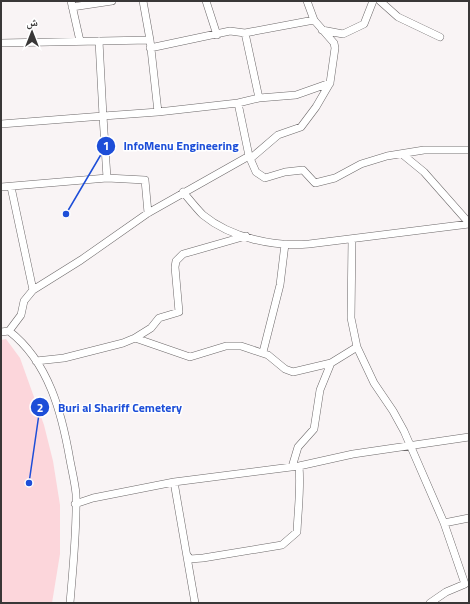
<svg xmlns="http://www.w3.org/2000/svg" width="470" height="604" font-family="'Titillium Web','Noto Naskh Arabic',sans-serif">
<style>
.green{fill:#fcd6db}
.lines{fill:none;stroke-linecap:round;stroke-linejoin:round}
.minor-casing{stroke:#6c6869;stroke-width:8}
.minor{stroke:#fff;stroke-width:7}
.leader{fill:none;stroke:#1d4ed8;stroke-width:1.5}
.callout-dot{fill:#1d4ed8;stroke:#fff;stroke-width:1.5}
.mark-label{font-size:12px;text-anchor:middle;font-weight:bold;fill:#fff}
.callout-label{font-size:12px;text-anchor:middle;font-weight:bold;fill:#1d4ed8;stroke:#fff;stroke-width:3;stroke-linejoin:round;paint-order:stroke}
</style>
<rect width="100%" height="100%" fill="#f9f4f5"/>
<path class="green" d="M6,339L20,358L44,425L53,461L60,505V554L52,603H1V340Z"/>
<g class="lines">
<g class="minor-casing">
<path id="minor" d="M71,1L80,41
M143,1L150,40L158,112
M206,1L217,35
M380,1L398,17L440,37
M72,7L112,1
M322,30L343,34L364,24L373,1
M245,33L259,98
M1,43L150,40
M150,48L230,31L245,33L314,20
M238,103L249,156
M1,124L103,116L99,41
M402,154L424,172L469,223
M250,159L278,135L301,127L316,107L330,83L335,48L334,43L314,20L307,1
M107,178L145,180L148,213
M1,187L107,178L103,116L158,112L238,103L259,98L296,95L330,83
M11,187L33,290
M183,192C189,199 196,208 203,215C231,238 274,247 309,244L469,224
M352,239L351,318L357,347L374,383L393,411L404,431L444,523L465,584L446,592L430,603
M9,331L21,315L24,301L33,290L81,260L148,213L249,156L256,172L265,178L285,172L303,170L315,183L335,178L361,164L387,156L424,150H469
M1,332L9,331C49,362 62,414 70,460C72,471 75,483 76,494C77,530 73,567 70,603
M135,338L190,357L226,346H241L268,355L285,369L293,372L331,363L357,347
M263,352L280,285L285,244
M36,361L64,358L123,343L135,338L151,328L159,318L179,312L175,267L176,261L183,254L246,236
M292,467L298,447L314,429L320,390L331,363
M174,482L195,603
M75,504L93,498L174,482L299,466L353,454L469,437
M444,523L469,518
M187,555L190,559L203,558L282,545L297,532C298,509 301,488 299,466"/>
</g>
<use href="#minor" class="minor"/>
</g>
<path class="leader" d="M66 214L106 146M29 483L40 407"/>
<g class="callout-dot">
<circle cx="66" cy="214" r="4"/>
<circle cx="29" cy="483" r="4"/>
<circle cx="106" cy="146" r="10"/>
<circle cx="40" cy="407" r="10"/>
</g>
<g class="mark-label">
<text x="106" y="150">1</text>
<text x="40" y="412">2</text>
</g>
<g class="callout-label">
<text x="181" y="150">InfoMenu Engineering</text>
<text x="120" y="412">Buri al Shariff Cemetery</text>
</g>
<rect width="470" height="604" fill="none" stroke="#393737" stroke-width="4"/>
<g transform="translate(32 32)" stroke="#ffffff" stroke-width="3" paint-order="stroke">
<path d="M0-3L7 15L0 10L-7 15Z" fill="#393737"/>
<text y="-6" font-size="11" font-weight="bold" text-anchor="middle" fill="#393737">ش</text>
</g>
</svg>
